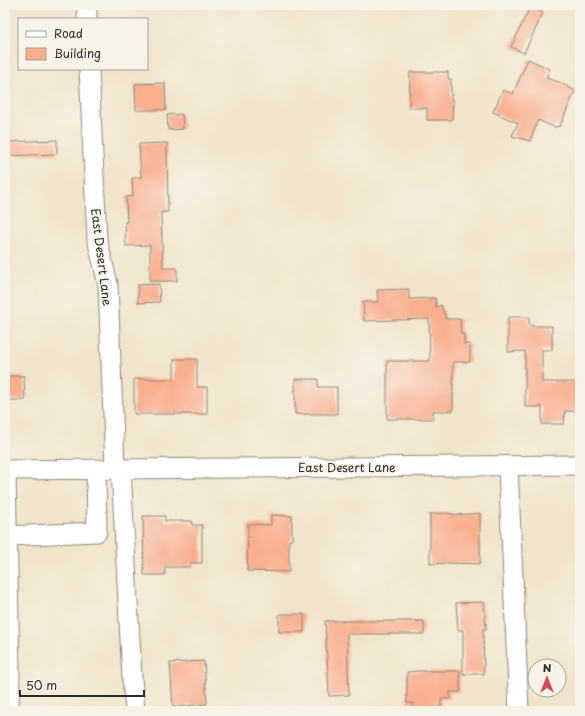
<svg xmlns="http://www.w3.org/2000/svg" width="585" height="716" font-family="'Playpen Sans',sans-serif">
<style>
.building{fill:#f9ae8e}
.lines{fill:none;stroke-linecap:round;stroke-linejoin:round}
.minor-casing{stroke:#8e887a;stroke-width:21}
.minor{stroke:#fff;stroke-width:19}
.labels{text-anchor:middle;dominant-baseline:central;stroke-width:4;stroke-linejoin:round;paint-order:stroke}
.street-label{font-size:12px;fill:#2b2b2b;stroke:#f7f3e8}
</style>
<rect width="100%" height="100%" fill="#f7f3e8"/>
<filter id="ink" filterUnits="userSpaceOnUse"><feTurbulence type="fractalNoise" baseFrequency=".025" numOctaves="2"/><feDisplacementMap in="SourceGraphic" scale="8" xChannelSelector="R" yChannelSelector="G"/><feConvolveMatrix kernelMatrix="1 2 1 2 8 2 1 2 1" color-interpolation-filters="sRGB"/></filter>
<filter id="wash" filterUnits="userSpaceOnUse"><feTurbulence type="fractalNoise" baseFrequency=".012" numOctaves="4" result="noise"/><feDisplacementMap in="SourceGraphic" scale="16" xChannelSelector="R" yChannelSelector="G"/><feGaussianBlur stdDeviation="0.9" result="paint"/><feColorMatrix in="noise" values="0 0 0 0 0 0 0 0 0 0 0 0 0 0 0 0 0 1.4 0 .05"/><feComposite in="paint" operator="in"/></filter>
<g filter="url(#wash)">
<rect width="100%" height="100%" fill="#f1e4ca"/>
<g id="blocks">
<path class="building" d="M530,7L543,13L524,53L511,47Z
M528,59L550,69L546,78L559,82L575,91L560,126L554,127L538,120L530,141L512,136L518,123L493,112L503,90L513,94Z
M410,72H448V79H451V100H453L452,120H427V108H409Z
M165,83L166,110H136L135,84Z
M182,114L183,129L168,130L167,115Z
M57,140V154L5,156V142Z
M167,143L168,212H161L163,268H177V281H150V245L126,246L125,222H127L126,197L133,196L132,178L141,177L139,144Z
M159,284L160,302L138,303V285Z
M409,289V299L435,298L436,307L441,305L446,319H460L461,334H464V344H470V362H453V411H433V419H387V361H430L429,319L364,321L363,302H378L377,290Z
M508,317H529V326H552V350H542V382H580V411H565L564,424H542V407H525V351L508,352Z
M174,359H197V387H207V414H134V379H174Z
M5,376H24L25,400H5Z
M295,379H318V387H337V414H295Z
M447,513L457,515L480,513V564L448,563L430,564V514Z
M271,515L292,516V540H289V572L247,571L248,524L271,525Z
M143,516H165V521H192V525H202V563H190V567H165V575H144Z
M484,602L486,629H483L484,674H463V630H458L456,603Z
M279,614H304V632H279Z
M325,621H424V634H347L349,695L329,696Z
M204,661L207,704L173,707L170,663Z
M420,671H460V692H450V699H441V711H413V703H407V672Z"/>
</g>
</g>
<g filter="url(#ink)">
<use href="#blocks" fill-opacity="0" stroke="#8e887a" stroke-width="1"/>
<g class="lines">
<g class="minor-casing">
<path id="minor" d="M87,5V19
M89,69L97,239L108,284L115,469
M508,466L519,711
M121,469L132,678L135,711
M5,470L580,465
M6,470L10,673L9,711
M7,536L97,532L96,469"/>
</g>
<use href="#minor" class="minor"/>
</g>
</g>
<g class="labels">
<g class="street-label">
<text transform="translate(102 257) rotate(83)">East Desert Lane</text>
<text x="347" y="467">East Desert Lane</text>
</g>
</g>
<rect width="585" height="716" fill="none" stroke="#f7f3e8" stroke-width="20"/>
<rect x="18" y="18" width="130" height="52" fill="#f7f3e8" stroke="#a5a39c"/>
<rect x="26" y="31" width="20" height="6" fill="#ffffff" stroke="#a5a39c"/>
<text x="54" y="38" font-size="12" fill="#2b2b2b">Road</text>
<rect x="26" y="48" width="20" height="12" fill="#f9ae8e" stroke="#a5a39c"/>
<text x="54" y="58" font-size="12" fill="#2b2b2b">Building</text>
<g transform="translate(547 678)"><circle r="19" fill="#f7f3e8" stroke="#a5a39c"/>
<path d="M0-3L7 15L0 10L-7 15Z" fill="#d1495b"/>
<text y="-6" font-size="11" font-weight="bold" text-anchor="middle" fill="#2b2b2b">N</text>
</g>
<path d="M20 690v6h124v-6" fill="none" stroke="#2b2b2b" stroke-width="2"/>
<text x="26" y="690" font-size="12" fill="#2b2b2b" stroke="#f7f3e8" stroke-width="3" paint-order="stroke">50 m</text>
</svg>
